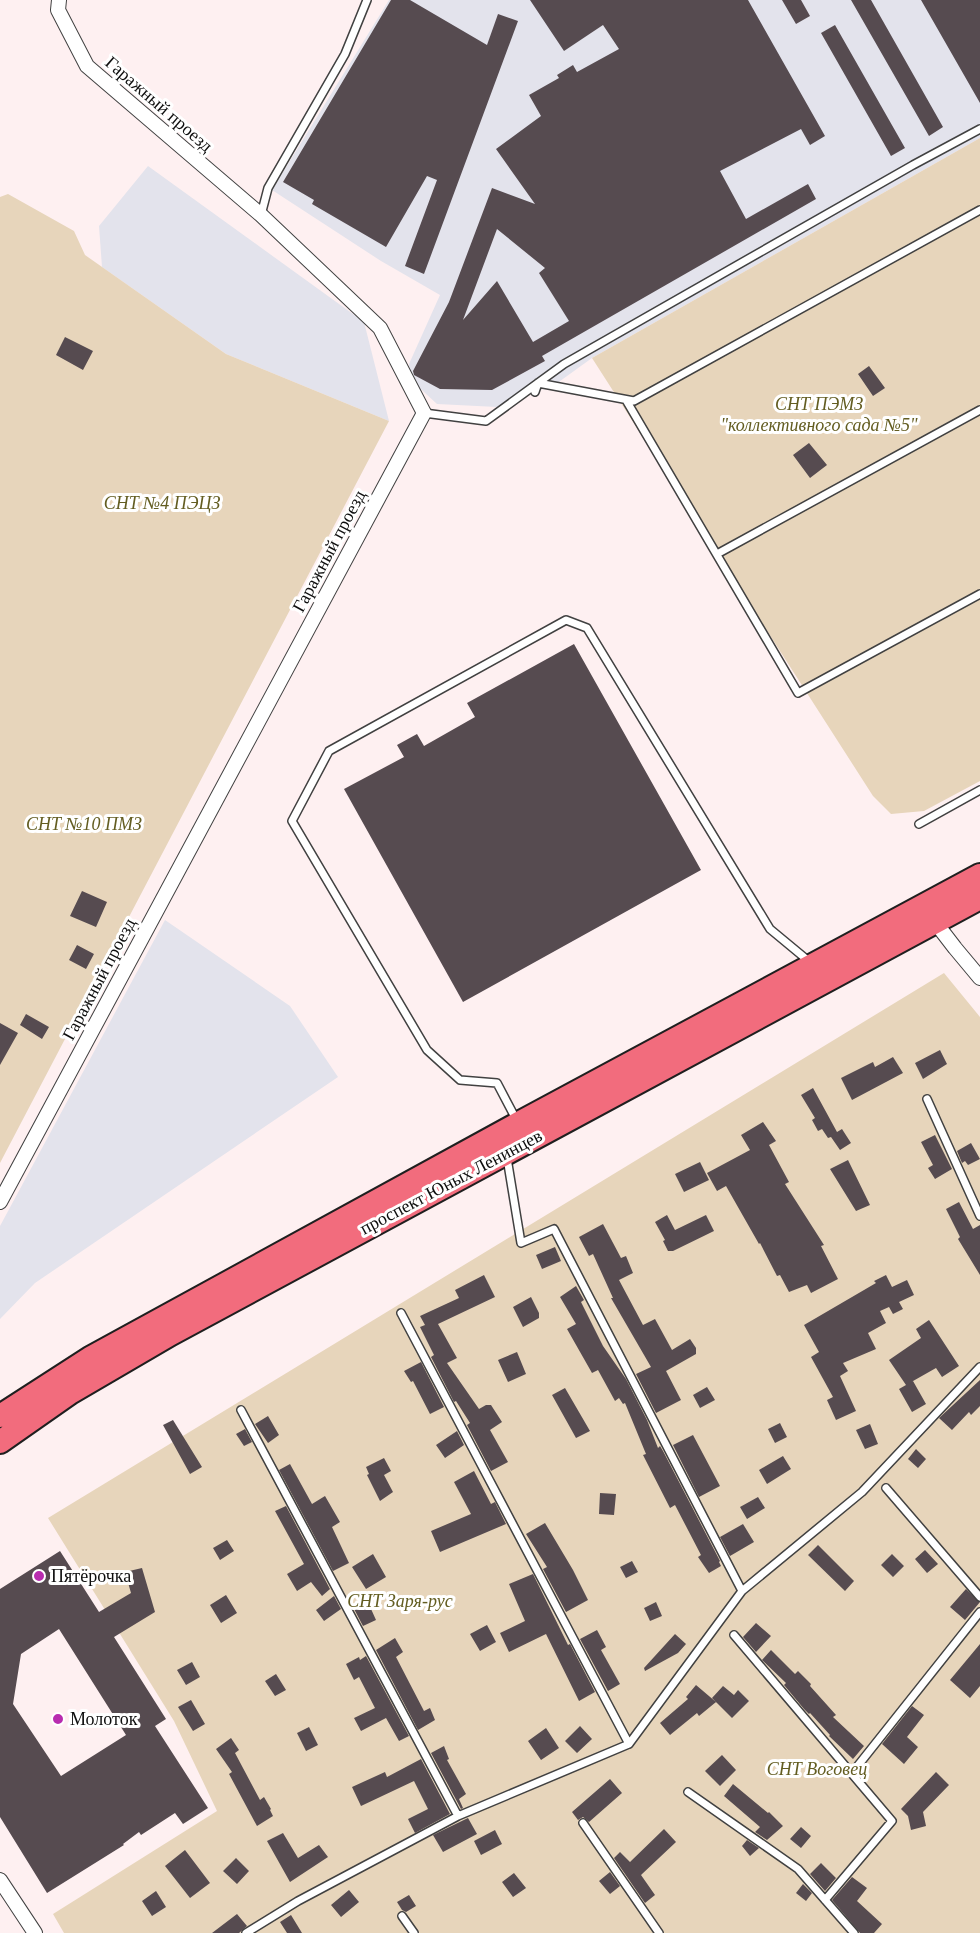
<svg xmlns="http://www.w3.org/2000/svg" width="980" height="1933" font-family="'Times New Roman',serif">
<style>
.industrial{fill:#e3e3ec}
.green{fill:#e7d5bb}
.building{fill:#564b50;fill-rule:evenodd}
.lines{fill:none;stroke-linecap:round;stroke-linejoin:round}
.lane-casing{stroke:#414141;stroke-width:10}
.street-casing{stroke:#414141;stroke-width:16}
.primary-casing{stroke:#1f1f1f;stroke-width:26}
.lane{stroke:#fff;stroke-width:7}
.street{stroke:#fff;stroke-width:14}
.primary{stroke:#f26c7d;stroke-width:22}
.poi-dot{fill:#b82caf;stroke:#fff;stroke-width:2}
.labels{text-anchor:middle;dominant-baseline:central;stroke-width:6;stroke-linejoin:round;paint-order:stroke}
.street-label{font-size:18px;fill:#0e0e0e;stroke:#fff}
.park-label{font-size:18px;font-style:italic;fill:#635d21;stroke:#fff}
.poi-label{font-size:18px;fill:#0e0e0e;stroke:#fff;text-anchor:start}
</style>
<rect width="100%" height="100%" fill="#fef0f1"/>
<path class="industrial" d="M389,0H980V138L592,358L556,384L497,407L437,404L411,380L409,364L440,295L381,261L272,190Z
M148,166L364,322L389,421L226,354L102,267L99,226Z
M165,920L290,1006L338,1077L35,1283L0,1319V1226Z"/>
<path class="green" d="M980,138V781L924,811L891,814L873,796L592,358Z
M8,194L74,231L85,255L226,354L389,421L0,1163V197Z
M944,973L980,1017V1933H64L53,1914L217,1811L174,1721L48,1518Z"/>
<path class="building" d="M391,0H410L487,45L498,14L518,21L424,274L405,266L437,180L427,176L386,247L312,204L314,200L283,182Z
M530,0H748L825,136L810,145L801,129L720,171L746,219L808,184L816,199L542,356L545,361L492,390L440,389L414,375L413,371L449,302L492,188L535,204L496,149L541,116L529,95L559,78L557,75L573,65L577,72L619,49L603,25L564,51ZM497,229L545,268L539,273L569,321L533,342L497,281L463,320Z
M782,0H801L810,16L796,24Z
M851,0H871L943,127L929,136Z
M921,0H980V103Z
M835,25L905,148L891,156L821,33Z
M65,337L93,351L83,370L56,355Z
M869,366L885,388L873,396L858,374Z
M809,443L827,465L810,478L793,455Z
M574,644L701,870L463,1002L344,789L404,757L397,745L417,734L424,746L475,717L467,703Z
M82,891L107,902L96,927L70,916Z
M77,945L94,954L86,969L69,960Z
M26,1014L49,1027L42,1039L20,1025Z
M0,1023L18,1033L0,1065Z
M940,1050L947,1064L923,1079L915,1063Z
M893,1057L903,1073L852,1100L841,1078L873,1062L875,1067Z
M813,1088L837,1132L842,1129L851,1143L840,1150L831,1137L828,1138L822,1129L818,1131L812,1120L815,1118L801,1095Z
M763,1122L776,1141L769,1145L789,1182L785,1184L824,1245L821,1246L838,1279L811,1293L807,1285L789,1292L780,1275L777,1276L760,1243L759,1244L726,1186L717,1191L707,1173L750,1150L741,1135Z
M935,1135L952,1169L935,1179L928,1168L933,1165L921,1142Z
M971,1143L980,1159L968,1165L965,1161L962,1163L957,1151Z
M848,1160L870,1205L856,1211L830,1169Z
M700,1162L709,1180L684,1192L675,1174Z
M959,1202L973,1229L980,1225V1275L958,1239L960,1237L946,1209Z
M667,1215L675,1230L706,1215L714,1231L673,1251H668L663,1241L665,1240L655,1222Z
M603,1224L621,1258L626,1256L633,1273L619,1280L643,1325L655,1319L672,1350L690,1339L696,1348V1354L666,1371L681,1400L656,1413L636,1374L651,1367L611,1298H613L593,1254L589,1256L579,1237Z
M555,1247L561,1261L542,1269L536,1255Z
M484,1275L495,1297L438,1324L457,1358L447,1363L479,1409L486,1405H491L502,1422L490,1430L508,1462L491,1471L467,1425L470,1423L456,1401L454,1402L431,1357L434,1355L420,1327L425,1325L420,1316L459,1298L455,1290Z
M886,1275L892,1287L907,1280L914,1295L899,1302L903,1309L893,1314L889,1307L880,1311L886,1323L868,1333L876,1349L843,1363L848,1371L840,1376L856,1411L836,1420L827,1400L833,1397L811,1357L819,1352L804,1325L876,1283L874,1281Z
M576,1286L584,1300L581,1302L603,1346L626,1379L647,1420L658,1448L660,1446L663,1451L720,1561L719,1562L721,1566L709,1573L698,1557L701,1555L675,1505L670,1508L643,1455L646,1454L625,1403L623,1404L619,1398L615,1401L598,1370L592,1373L567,1329L576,1324L560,1297Z
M531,1297L539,1313V1318L523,1327L513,1307Z
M929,1320L959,1366L942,1377L936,1368L906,1385L889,1360L921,1338L916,1329Z
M517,1352L526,1374L508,1382L498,1360Z
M421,1362L444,1407L430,1414L413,1381L411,1382L404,1371Z
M980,1380V1406L971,1415L969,1412L952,1430L939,1418Z
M913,1381L926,1404L912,1412L899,1389Z
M707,1387L715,1400L700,1408L693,1395Z
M565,1388L590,1431L576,1438L552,1395Z
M268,1416L279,1435L268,1443L255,1424Z
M173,1420L202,1467L190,1474L163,1425Z
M780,1423L787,1437L775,1443L768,1429Z
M870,1424L878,1444L865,1449L856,1430Z
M245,1429L252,1442L244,1446L236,1434Z
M457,1431L464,1445L445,1458L436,1445Z
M693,1435L720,1486L699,1497L673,1445Z
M916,1449L926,1459L918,1468L908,1459Z
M783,1456L791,1469L767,1484L759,1470Z
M384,1458L391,1471L384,1475L393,1492L380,1501L367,1475L369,1474L366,1467Z
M290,1464L312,1504L325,1496L340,1522L332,1527L349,1563L333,1571L279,1470Z
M474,1471L491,1504L495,1502L506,1524L440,1552L431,1531L471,1514L454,1482Z
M600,1493L616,1494L614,1515L599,1514Z
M758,1497L765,1508L747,1519L740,1507Z
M286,1506L330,1589L322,1596L311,1582L297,1591L287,1574L304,1564L275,1511Z
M545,1523L573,1570L588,1600L566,1612L543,1569L547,1567L526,1534Z
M743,1524L754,1542L730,1556L720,1537Z
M227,1540L234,1551L220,1560L213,1548Z
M818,1545L854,1581L845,1591L808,1555Z
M925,1550L938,1564L927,1573L915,1559Z
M60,1551L99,1612L131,1593L125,1572L142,1568L155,1612L114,1637L166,1719L155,1726L208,1808L183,1824L175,1813L141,1835L139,1832L123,1844L124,1845L47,1893L0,1817V1589ZM59,1629L126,1735L61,1776L13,1704L21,1654Z
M373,1554L386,1577L366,1589L352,1567Z
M892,1554L904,1566L893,1577L881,1565Z
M632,1561L638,1572L626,1578L620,1567Z
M533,1574L568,1645L570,1644L595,1692L579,1701L546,1634L509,1652L500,1633L525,1621L509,1584Z
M966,1589L980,1602L965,1620L950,1607Z
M226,1595L237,1613L221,1623L210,1605Z
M334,1596L341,1609L324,1621L316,1610Z
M367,1600L376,1620L363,1626L353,1607Z
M656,1602L662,1616L650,1621L644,1608Z
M756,1623L771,1636L756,1652L743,1637Z
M487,1625L496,1642L480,1651L470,1634Z
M597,1630L606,1647L601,1650L620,1684L608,1691L580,1639Z
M675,1634L686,1644L678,1653L645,1671L644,1668Z
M395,1638L403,1652L396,1657L424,1711L430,1708L435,1720L418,1730L376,1650Z
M980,1644V1686L970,1698L950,1680Z
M771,1650L795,1674L798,1671L811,1684L810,1686L836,1715L833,1717L864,1746L853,1759L829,1736L830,1735L810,1713L809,1714L804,1709L784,1685L786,1683L762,1660Z
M366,1656L409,1736L399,1741L386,1718L361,1731L354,1718L375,1708L359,1677L354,1680L346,1664L359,1657L360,1660Z
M192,1662L200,1677L186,1685L177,1670Z
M276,1674L286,1690L275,1696L265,1681Z
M696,1685L716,1702L699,1716L697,1713L670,1735L660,1723L688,1699L686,1697Z
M723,1686L734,1695L738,1690L749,1701L732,1718L712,1698Z
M191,1700L205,1724L193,1731L178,1707Z
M912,1706L924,1715L907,1737L918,1747L904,1764L882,1744Z
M580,1726L592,1739L577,1753L565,1741Z
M309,1727L318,1745L306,1751L297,1733Z
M546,1728L559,1748L541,1760L528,1741Z
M231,1738L239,1750L235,1753L260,1800L264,1797L271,1809L270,1810L273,1816L257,1826L229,1774L232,1772L216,1749Z
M444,1746L449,1759L447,1760L466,1794L459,1799L463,1808L461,1809L431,1753Z
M722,1755L736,1770L720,1786L705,1771Z
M421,1759L450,1814L415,1833L408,1819L428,1809L414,1781L361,1806L352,1787L385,1772L387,1777Z
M936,1772L949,1785L923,1812L926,1826L911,1830L908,1816L901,1809Z
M610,1779L622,1793L589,1822L583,1817L578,1820L572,1812Z
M733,1784L768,1813L769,1812L783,1826L767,1840L755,1832L760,1827L724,1796Z
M468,1818L477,1834L443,1852L433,1835Z
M801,1827L811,1836L801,1848L790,1839Z
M664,1829L676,1842L641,1875L655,1895L645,1903L614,1858L620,1852L630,1862Z
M495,1830L502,1844L481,1855L474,1841Z
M283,1833L298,1858L319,1845L328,1857L290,1882L267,1841Z
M747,1840L759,1848L750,1856L742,1846Z
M185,1850L210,1883L190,1898L165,1866Z
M236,1858L249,1871L237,1884L223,1871Z
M821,1863L836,1878L825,1891L810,1874Z
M610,1872L620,1886L610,1894L599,1881Z
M514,1873L526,1888L513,1897L502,1882Z
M852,1877L867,1888L857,1901L882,1924L874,1933H860L832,1900Z
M803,1884L812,1893L806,1901L796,1893Z
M349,1890L359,1902L341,1917L331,1905Z
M156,1891L166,1907L152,1916L142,1901Z
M409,1895L416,1906L406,1912L402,1910L397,1902Z
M237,1914L247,1926L239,1933H212Z
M291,1915L302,1933H287L280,1922Z"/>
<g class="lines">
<g class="lane-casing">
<path id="lane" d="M261,215L268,188L345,54L367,0
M535,392L538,383L634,401L980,210
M626,400L798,693L980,594
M424,413L486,421L564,364L913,165L980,129
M717,554L980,410
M919,824L980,790
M927,1099L980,1216
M517,1121L497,1083L460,1080L427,1050L292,821L329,751L566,620L587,628L770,929L811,963
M507,1158L521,1243L554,1229L742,1591L862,1492L980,1367
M401,1313L629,1744
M241,1410L458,1816L629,1744L742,1591
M886,1488L980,1597
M734,1635L892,1821L825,1900
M852,1773L980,1612
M688,1792L798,1869L854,1933
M583,1823L659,1933
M402,1916L414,1933
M246,1933L298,1901L458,1816"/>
</g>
<g class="street-casing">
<path id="street" d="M935,922L955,948L980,978
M0,1202L424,413L380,328L261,215L87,66L58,10L59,0
M0,1880L35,1933"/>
</g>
<g class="primary-casing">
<path id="primary" d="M0,1416L90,1358L519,1123L980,875
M0,1442L70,1393L171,1334L980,898"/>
</g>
<use href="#lane" class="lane"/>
<use href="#street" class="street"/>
<use href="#primary" class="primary"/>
</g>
<g class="poi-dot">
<circle cx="39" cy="1576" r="6"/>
<circle cx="58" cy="1719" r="6"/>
</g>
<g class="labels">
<g class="street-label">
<text transform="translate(159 104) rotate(41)">Гаражный проезд</text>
<text transform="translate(329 551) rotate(-62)">Гаражный проезд</text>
<text transform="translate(99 979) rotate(-62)">Гаражный проезд</text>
<text transform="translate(451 1182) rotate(-28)">проспект Юных Ленинцев</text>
</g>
<g class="park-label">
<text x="819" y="404">СНТ ПЭМЗ<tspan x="819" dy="21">"коллективного сада №5"</tspan></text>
<text x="162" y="503">СНТ №4 ПЭЦЗ</text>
<text x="84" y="824">СНТ №10 ПМЗ</text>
<text x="400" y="1601">СНТ Заря-рус</text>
<text x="817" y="1769">СНТ Воговец</text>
</g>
<g class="poi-label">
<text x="51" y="1576">Пятёрочка</text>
<text x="70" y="1719">Молоток</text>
</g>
</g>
</svg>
